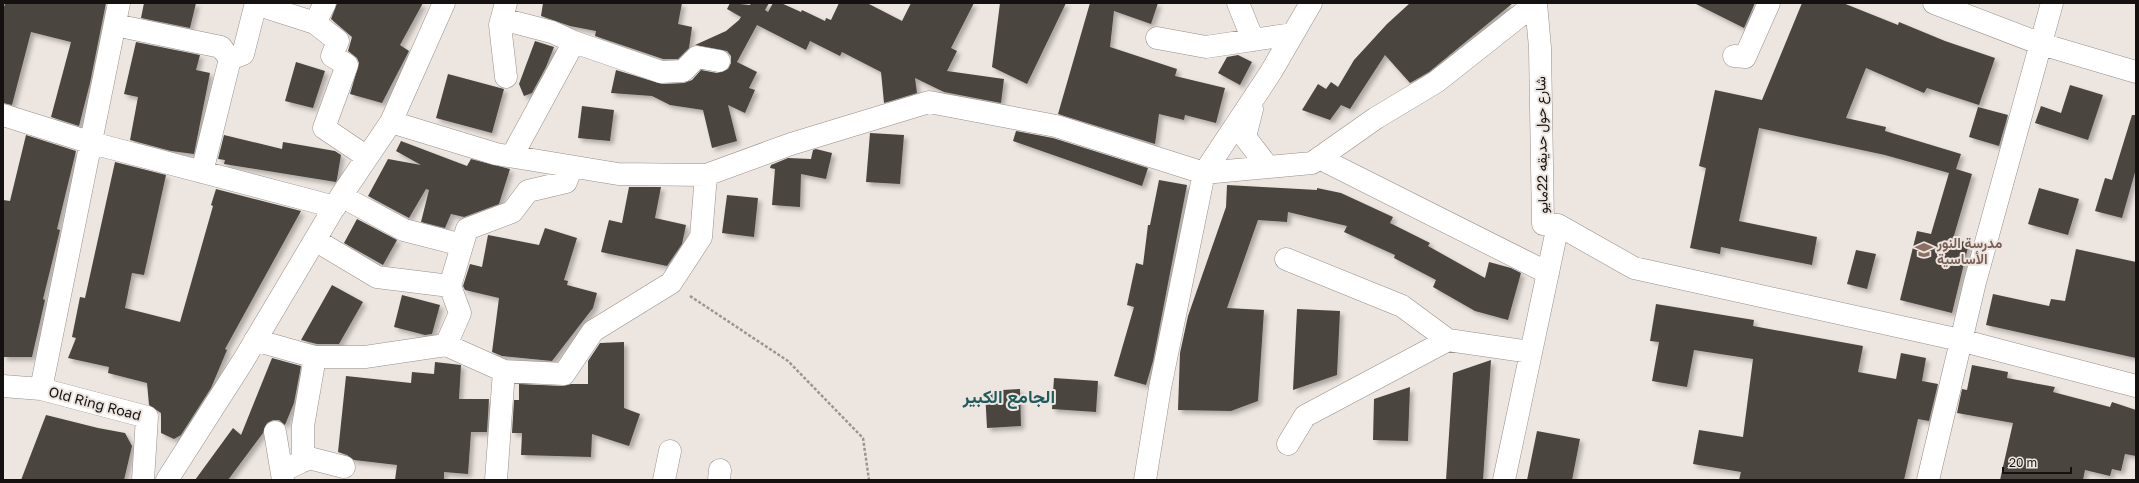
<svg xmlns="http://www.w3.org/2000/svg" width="2139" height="483" font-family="'Golos Text',Vazirmatn,sans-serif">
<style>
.building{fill:#4b4540;filter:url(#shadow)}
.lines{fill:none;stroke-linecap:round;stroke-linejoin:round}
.minor-casing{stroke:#968f8a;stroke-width:23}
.path{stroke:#9b9592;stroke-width:2.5;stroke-dasharray:3 2;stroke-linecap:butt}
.minor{stroke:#fff;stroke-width:22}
.labels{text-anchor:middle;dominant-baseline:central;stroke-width:4;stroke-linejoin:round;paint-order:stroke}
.street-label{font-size:14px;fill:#141110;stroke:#ede5e0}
.education-label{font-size:14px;font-weight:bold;fill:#785e54;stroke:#ede5e0;text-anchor:start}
.district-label{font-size:18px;font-weight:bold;fill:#1f5a5d;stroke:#ede5e0}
</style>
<defs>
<filter id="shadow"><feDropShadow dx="3.5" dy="3.5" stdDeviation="2" flood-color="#0004"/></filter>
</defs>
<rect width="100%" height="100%" fill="#ede5e0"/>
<path class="building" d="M5,3H106L90,83L79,126L51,117L71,42L31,32L12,105L3,103V11Z
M144,3H196L190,28L141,18Z
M337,3H423L400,45L409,51L382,103L350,94L359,63L357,58L348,51L352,37L331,19Z
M543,3H682L678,24L692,27L689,48L678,59H663L595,36L596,31L570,26L541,16Z
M730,3L750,5L751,3H769L765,10L768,12L773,3H781L801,12L802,10L825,21L826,18L831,20L839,3H867L902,21L911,3H974L951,48L957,51L947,71L1004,79L1001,103L944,92L915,78L917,93L884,103L881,72L842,52L840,56L810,41L806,50L757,25L737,62L757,72L749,88L755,90L745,113L728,105L737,141L712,148L703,110L670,105L652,96L611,93L616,70L662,84L684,83L692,80L701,70L717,73L728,69L731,63V56L727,51L695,45L726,31L739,20L741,17L727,9Z
M1000,3H1066L1027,84L992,67Z
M1090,3H1158L1151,24L1114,11L1110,47L1177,69L1175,76L1225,88L1216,123L1185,115L1184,120L1159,114L1155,144L1058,114Z
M1410,3H1513L1429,72L1410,83L1385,55L1350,109L1341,105L1330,120L1302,110L1318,84L1326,89L1331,82L1338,87L1354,60L1387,24Z
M1694,3H1755L1744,28Z
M1802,3H1843L1898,25L1899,22L1945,41L1995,58L1979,105L1927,88L1924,93L1866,68L1846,118L1886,127L1885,131L1961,154L1956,169L1972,174L1953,239L1969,243L1952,313L1900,300L1917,231L1931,234L1949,173L1885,155L1759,128L1739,221L1817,237L1812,265L1721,247L1720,254L1690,248L1706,168L1699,166L1715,90L1762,100Z
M535,41L554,47L546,67L532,93L524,96L519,84Z
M136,42L200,55L196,70L210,73L194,154L171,151L130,140L138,97L124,94Z
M1238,55L1252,62L1240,85L1218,73L1227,57Z
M296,62L325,71L313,108L285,101Z
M448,74L504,89L492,133L436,118Z
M2070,85L2103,95L2088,140L2035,123L2041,106L2061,113Z
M582,106L614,110L610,141L578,138Z
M1978,107L2008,115L1999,146L1969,137Z
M2132,115H2136V169L2122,218L2095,211L2105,178L2112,180Z
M1016,131L1053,138L1148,168L1142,186L1013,141Z
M870,133L904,135L900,184L866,182Z
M26,135L76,151L57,229L60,230L43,299L45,300L32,357H3V200L10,201Z
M224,135L282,149L283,142L335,151L341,155L337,179L336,182L224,164L225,160L218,159Z
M401,141L467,166L471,159L510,169L499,204L464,217L451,214L445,228L421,222L429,190L426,189L409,218L368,196L388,159L421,165L396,151Z
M816,149L832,153L826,179L801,174L800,207L772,205L775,169L770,168L771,165L788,158L811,159L813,150Z
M115,162L166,175L144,275L132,273L125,308L180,322L213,206L211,205L216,189L301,211L225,349L227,350L211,388L181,435L174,439L161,433V413L149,405L147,383L108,373L109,367L68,358L76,338L72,337L80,297L85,298Z
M1159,180L1187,185L1153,361L1146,385L1114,376L1134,307L1127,305L1136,263L1143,265L1148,225H1150Z
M1227,185L1317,190V188L1341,193L1393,217L1390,223L1430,243L1428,246L1485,278L1489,262L1511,268L1521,273L1508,320L1475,311L1433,287L1436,280L1394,258L1395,255L1344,232L1347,226L1288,212L1287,222L1258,220L1227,308L1264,310L1258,401L1231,411L1178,410L1180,353L1188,316L1226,207Z
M629,187H661L655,218L686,225L682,244L667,266L601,252L609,220L622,223Z
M2039,188L2079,199L2068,235L2028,224Z
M727,195L758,198L754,237L722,233Z
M357,219L397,240L383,265L344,243Z
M545,228L577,238L564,280L568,281L567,285L597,293L593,308L552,361L502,356L492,352L499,298L465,290L463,286L470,264L482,267L488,235L539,245Z
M2076,249L2136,262V358L1986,325L1993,294L2049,306L2051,299L2065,301Z
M1856,250L1876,254L1867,289L1847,284Z
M332,285L363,302L339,344H317L301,340Z
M402,295L440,305L432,334L425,335L394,327Z
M1656,304L1754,320L1753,326L1863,346L1858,372L1896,379L1901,353L1926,358L1922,381L1938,384L1929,421L1918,419L1904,480H1739L1741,472L1693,464L1699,430L1743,437L1753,359L1694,350L1687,387L1652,381L1659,342L1650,341Z
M1297,309L1340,311L1337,375L1293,390Z
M624,342V408L640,414L629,446L592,434L591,457L521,455L522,433H512L514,400H519V384L563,386L571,384H588V361L600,343Z
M272,358L301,366L294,403L285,425L279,420H273L267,423L263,433L228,480H195L233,428L241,435Z
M1491,360L1483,480H1446L1453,373Z
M435,362L461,365L459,399H489L487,432H471L468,474L444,472V480H395L397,465L354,460L347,455L338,452L346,376L411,383L412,372L434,374Z
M1972,365L2008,372L2007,378L2055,387L2053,392L2110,407L2112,402L2136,410V456L2125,454L2121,471L2112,469L2110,476L2085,470L2083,480H2000L2013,423L1957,413L1962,389L1967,390Z
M1054,378L1098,381L1096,412L1052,409Z
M1410,387L1408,441L1373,440L1374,399Z
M1020,389L1021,426L987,428L985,391Z
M46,415L98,428L125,433L132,446L124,480H21Z
M1537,431L1580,439L1572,480H1527Z"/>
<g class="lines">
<g class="minor-casing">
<path id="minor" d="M1238,3L1253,40
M1536,3L1540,48L1543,224L1558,225L1634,268L1960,340L2136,386
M1934,3L2041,44L2136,72
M256,4L315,23L325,3
M502,19L552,32L574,42L661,72L683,71L697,57L719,61
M315,23L338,41L332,56L347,65L324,128L367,157
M115,25L221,47L230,59
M1157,38L1206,47L1293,34
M1734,56L1745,57L1769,3
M506,77L500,25L506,3
M1252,109L1245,137L1268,167
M3,115L92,143L335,207
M391,122L496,154L618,174L706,175L791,144L929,102L1056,126L1204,173L1312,163L1376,118L1436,82L1536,3
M512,156L574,42
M1319,158L1548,273
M202,172L230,59L243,54L256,3
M341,196L404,230L462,245
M315,240L377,277L450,286
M1286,259L1402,306L1448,340L1531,352
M255,340L315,357H365L446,345L460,313L450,286L467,229L512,212L528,191L566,182L572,167
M446,345L504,371L496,480
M504,371L564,374L593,331L671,283L701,237L706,175
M3,386L41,389L147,417L143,480
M41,389L119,3
M275,432L283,480
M1288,444L1305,416L1448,340
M303,461V426L315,357
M282,471L309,458L344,467
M167,480L243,361L341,196L391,122L444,3
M664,480L670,451
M719,480L720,470
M1145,480L1160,388L1204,173L1271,72L1311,3
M1504,480L1558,225
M1928,480L1975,282L2052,3"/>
</g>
<path class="path" d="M690,296L788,361L863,438L869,480"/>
<use href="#minor" class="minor"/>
</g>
<defs>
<g id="school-bare" transform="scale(1.38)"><path d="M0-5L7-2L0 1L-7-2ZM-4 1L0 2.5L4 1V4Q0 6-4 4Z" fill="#8d6e63" stroke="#ede5e0" stroke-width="2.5" paint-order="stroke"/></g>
</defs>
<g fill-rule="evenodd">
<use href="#school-bare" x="1924" y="250"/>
</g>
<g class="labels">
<g class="street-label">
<text transform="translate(1541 145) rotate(-91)">شارع حول حديقه 22مايو</text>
<text transform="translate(95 403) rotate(15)">Old Ring Road</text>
</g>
<g class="education-label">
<text x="1937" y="242">مدرسة النور<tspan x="1937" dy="16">الأساسية</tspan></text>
</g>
<g class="district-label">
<text x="1009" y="396">الجامع الكبير</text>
</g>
</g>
<rect width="2139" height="483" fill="none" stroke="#141110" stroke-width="8"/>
<path d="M2003 467v6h68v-6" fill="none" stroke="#141110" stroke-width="2"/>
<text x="2009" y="467" font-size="12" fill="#141110" stroke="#ede5e0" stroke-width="3" paint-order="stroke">20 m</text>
</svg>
